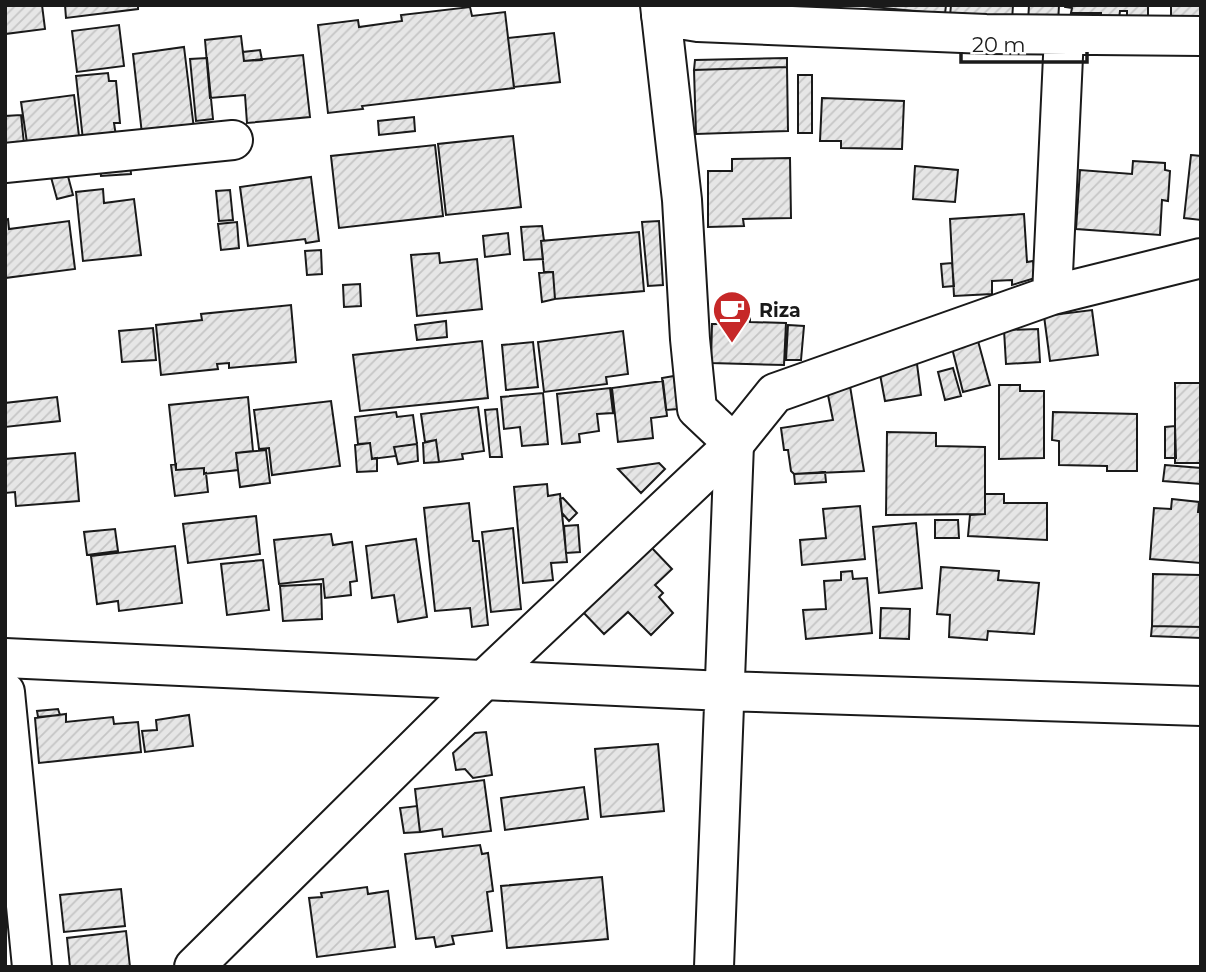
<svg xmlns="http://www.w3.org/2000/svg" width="1206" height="972" font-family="Montserrat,sans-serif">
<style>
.building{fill:url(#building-hatch);stroke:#1a1a1a;stroke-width:2}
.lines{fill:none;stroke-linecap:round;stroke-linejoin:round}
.minor-casing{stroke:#1a1a1a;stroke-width:42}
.tertiary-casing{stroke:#1a1a1a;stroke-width:42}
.minor{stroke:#fff;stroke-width:38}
.tertiary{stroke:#fff;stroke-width:38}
.labels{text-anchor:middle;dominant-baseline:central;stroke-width:5;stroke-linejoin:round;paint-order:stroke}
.poi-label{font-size:19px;font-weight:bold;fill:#1a1a1a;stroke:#fff;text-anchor:start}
</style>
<defs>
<pattern id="building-hatch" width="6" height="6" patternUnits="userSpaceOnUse" patternTransform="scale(1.75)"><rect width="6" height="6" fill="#e6e6e6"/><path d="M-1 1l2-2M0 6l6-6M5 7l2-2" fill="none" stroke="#c5c5c5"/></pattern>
</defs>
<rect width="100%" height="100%" fill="#fff"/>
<path class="building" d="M5,5H42L45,29L5,34Z
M65,5H138V9L66,18Z
M853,5H946L945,14Z
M951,5H1013L1012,21L950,16Z
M1029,5H1059L1058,24L1028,22Z
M1065,5H1148V19L1127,18V11H1120L1119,19L1101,18V13H1071L1072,8L1065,7Z
M1171,5H1201V22L1171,21Z
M470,7L472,16L505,12L514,88L362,106L363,109L328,113L318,25L358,20L359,27L402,21L401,15Z
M119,25L124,66L77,72L72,31Z
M554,33L560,82L514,87L508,38Z
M241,36L244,61L303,55L310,117L247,123L245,95L210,98L205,40Z
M184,47L194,129L142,134L133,54Z
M260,50L262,60L244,61L243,52Z
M207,58L213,119L196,121L190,59Z
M787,58V67L694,70L695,60Z
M787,67L788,131L696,134L694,70Z
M108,73L109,81H116L120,123H114L116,136L83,140L76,76Z
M798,75H812V133H798Z
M74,95L79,136L27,143L21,102Z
M822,98L904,101L902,149L841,148V141H820Z
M21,115L24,144L5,145V116Z
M414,117L415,131L379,135L378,121Z
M513,136L521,207L446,215L438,144Z
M435,145L443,216L339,228L331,156Z
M1191,155L1201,156V220L1184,218Z
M790,158L791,218L743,219L744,226L708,227V171H732V159Z
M1133,161L1165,163V170L1170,171L1168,201L1162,200L1160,235L1076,229L1080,170L1132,174Z
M130,163L131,174L101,176L100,167Z
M65,165L73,195L57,199L49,170Z
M915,166L958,170L955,202L913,199Z
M311,177L319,241L306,243L305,239L248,246L240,187Z
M103,189L104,203L134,199L141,255L83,261L76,192Z
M230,190L233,220L219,221L216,191Z
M1024,214L1027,262L1033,261L1035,278L1012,285V280L992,281V294L954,296L950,219Z
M8,219L9,229L69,221L75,269L5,278V220Z
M659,221L663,285L648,286L642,222Z
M237,222L239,248L221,250L218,224Z
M542,226L544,241H541L543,259L524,260L521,227Z
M639,232L644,291L555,299L553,272H544L541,241Z
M508,233L510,254L485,257L483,236Z
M321,250L322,274L307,275L305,251Z
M439,253L440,263L477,259L482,309L417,316L411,255Z
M952,263L954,286L943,287L941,264Z
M553,272L555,299L542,302L539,273Z
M360,284L361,306L344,307L343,285Z
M291,305L296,362L229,368V363L217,364L218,369L161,375L156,325L202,320L201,314Z
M1092,310L1098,355L1050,361L1044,316Z
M718,313L750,314V322L786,323L784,365L711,363L712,324H717Z
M446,321L447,337L417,340L415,325Z
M788,325L804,326L801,360H786Z
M153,328L156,360L122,362L119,331Z
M1038,329L1040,362L1006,364L1004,330Z
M623,331L628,374L606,377L607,384L544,392L538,342Z
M482,341L488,398L360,411L353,355Z
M978,341L990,385L963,392L952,348Z
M533,342L538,387L506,390L502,345Z
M917,364L921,395L885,401L879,369Z
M953,368L961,396L945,400L938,372Z
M674,376L678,409L666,410L662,378Z
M663,381L667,416L651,418L653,438L618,442L612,388Z
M1175,383H1201V463H1175Z
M999,385H1020V391H1044V458L999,459Z
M850,386L864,471L794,474L791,471L788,450H784L781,428L833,420L827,390Z
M610,388L613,413L597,414L599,431L579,434L580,442L562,444L557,394Z
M543,393L548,444L522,446L520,427L504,429L501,397Z
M57,397L60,421L5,427V403Z
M248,397L253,451L236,453L238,470L204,474V468L176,470L169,405Z
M331,401L340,466L272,475L269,448L259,449L254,410Z
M478,407L484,451L462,454L463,459L439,462L436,440L425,442L421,414Z
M497,409L502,457H490L485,410Z
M396,412L397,417L413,415L417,444L394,447L396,456L372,459L370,443L358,444L355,417Z
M1053,412L1137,414V471H1107V466L1059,465V441L1052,440Z
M1175,426L1176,458H1165V427Z
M887,432L936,433V446L985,447V514L886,515Z
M436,440L439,462L424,463L423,443Z
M370,443L372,459L377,458V471L357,472L355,445Z
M417,444L418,461L398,464L394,447Z
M266,450L270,483L240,487L236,453Z
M75,453L79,501L16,506L15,492L5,493V459Z
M659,463L665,469L641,493L618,469Z
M176,464V470L204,468V474L206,473L208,492L175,496L171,465Z
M1165,465L1201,468V484L1163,481Z
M825,472L826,482L795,484L794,474Z
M547,484L548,496L560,494L567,562L551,563L553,580L523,583L514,487Z
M985,494H1004V503H1047V540L968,536L970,515L985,514Z
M563,498L577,513L569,521L562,513L560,499Z
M1172,499L1199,502L1198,512H1201V563L1150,559L1154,508L1171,509Z
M469,503L473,541H479L488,625L472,627L470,608L435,611L424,508Z
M860,506L865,559L802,565L800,540L826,538L823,509Z
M256,516L260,554L188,563L183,524Z
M935,520H958L959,538H935Z
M916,523L922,588L879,593L873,527Z
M578,525L580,552L566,553L564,526Z
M513,528L521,609L491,612L482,532Z
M115,529L118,551L87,555L84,532Z
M331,534L333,545L352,542L357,581L350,582L351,595L325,598L323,579L279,584L274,540Z
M416,539L427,617L398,622L394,595L372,598L366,546Z
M175,546L182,603L119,611L118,601L97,604L91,556Z
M650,546L672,569L655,585L663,593L659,597L673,613L651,635L628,612L604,634L582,611Z
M263,560L269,610L227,615L221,564Z
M941,567L999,571L998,580L1039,583L1034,634L988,631L987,640L949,637L950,615L937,614Z
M852,571L853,579L867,578L872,633L806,639L803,610L826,609L824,581L841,580V572Z
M1153,574L1201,575V627L1152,626Z
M321,584L322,619L283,621L280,586Z
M881,608L910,609L909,639L880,638Z
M1152,626L1201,627V638L1151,636Z
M58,709L60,715L38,717L37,711Z
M66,714V722L113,717L114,724L138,722L141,752L39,763L35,718Z
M189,715L193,746L145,752L142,731L157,730L156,720Z
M486,732L492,775L473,778L465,769L456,770L453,753L475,733Z
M658,744L664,811L601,817L595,749Z
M484,780L491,831L443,837L442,829L420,832L415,789Z
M584,787L588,819L505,830L501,798Z
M417,806L420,832L404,833L400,808Z
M480,845L482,854L488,853L493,891L487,892L492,931L452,936L454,944L436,947L434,937L416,939L405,854Z
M602,877L608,939L507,948L501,886Z
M367,887L368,894L388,891L395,947L317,957L309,898L322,897L321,893Z
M121,889L125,926L64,932L60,895Z
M126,931L130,967H70L67,938Z"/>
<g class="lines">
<g class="minor-casing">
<path id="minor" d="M660,5L682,200L690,339L697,409L734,444
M661,16L698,22L986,34L1201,36
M5,163L233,140
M1052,295L1064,35
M5,692L32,967
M194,967L484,680L734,444L775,393L1052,295L1201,258"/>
</g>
<g class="tertiary-casing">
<path id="tertiary" d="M5,658L724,691L1201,706
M714,967L734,444"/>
</g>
<use href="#minor" class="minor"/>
<use href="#tertiary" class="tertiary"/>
</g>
<defs>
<g id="cafe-pin" transform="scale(2.0125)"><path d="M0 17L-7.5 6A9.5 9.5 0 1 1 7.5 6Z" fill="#c62828" stroke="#fff"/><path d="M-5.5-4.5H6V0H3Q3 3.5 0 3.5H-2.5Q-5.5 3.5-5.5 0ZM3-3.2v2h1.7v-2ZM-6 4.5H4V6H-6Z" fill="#fff"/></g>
</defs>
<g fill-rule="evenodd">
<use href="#cafe-pin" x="732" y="310"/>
</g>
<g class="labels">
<g class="poi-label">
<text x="759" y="310">Riza</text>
</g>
</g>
<rect width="1206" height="972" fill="none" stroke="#1a1a1a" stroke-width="14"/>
<path d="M961 52v10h126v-10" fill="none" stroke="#1a1a1a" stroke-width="3.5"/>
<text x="972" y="52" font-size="21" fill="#1a1a1a" stroke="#ffffff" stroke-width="5" paint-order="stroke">20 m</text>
</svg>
